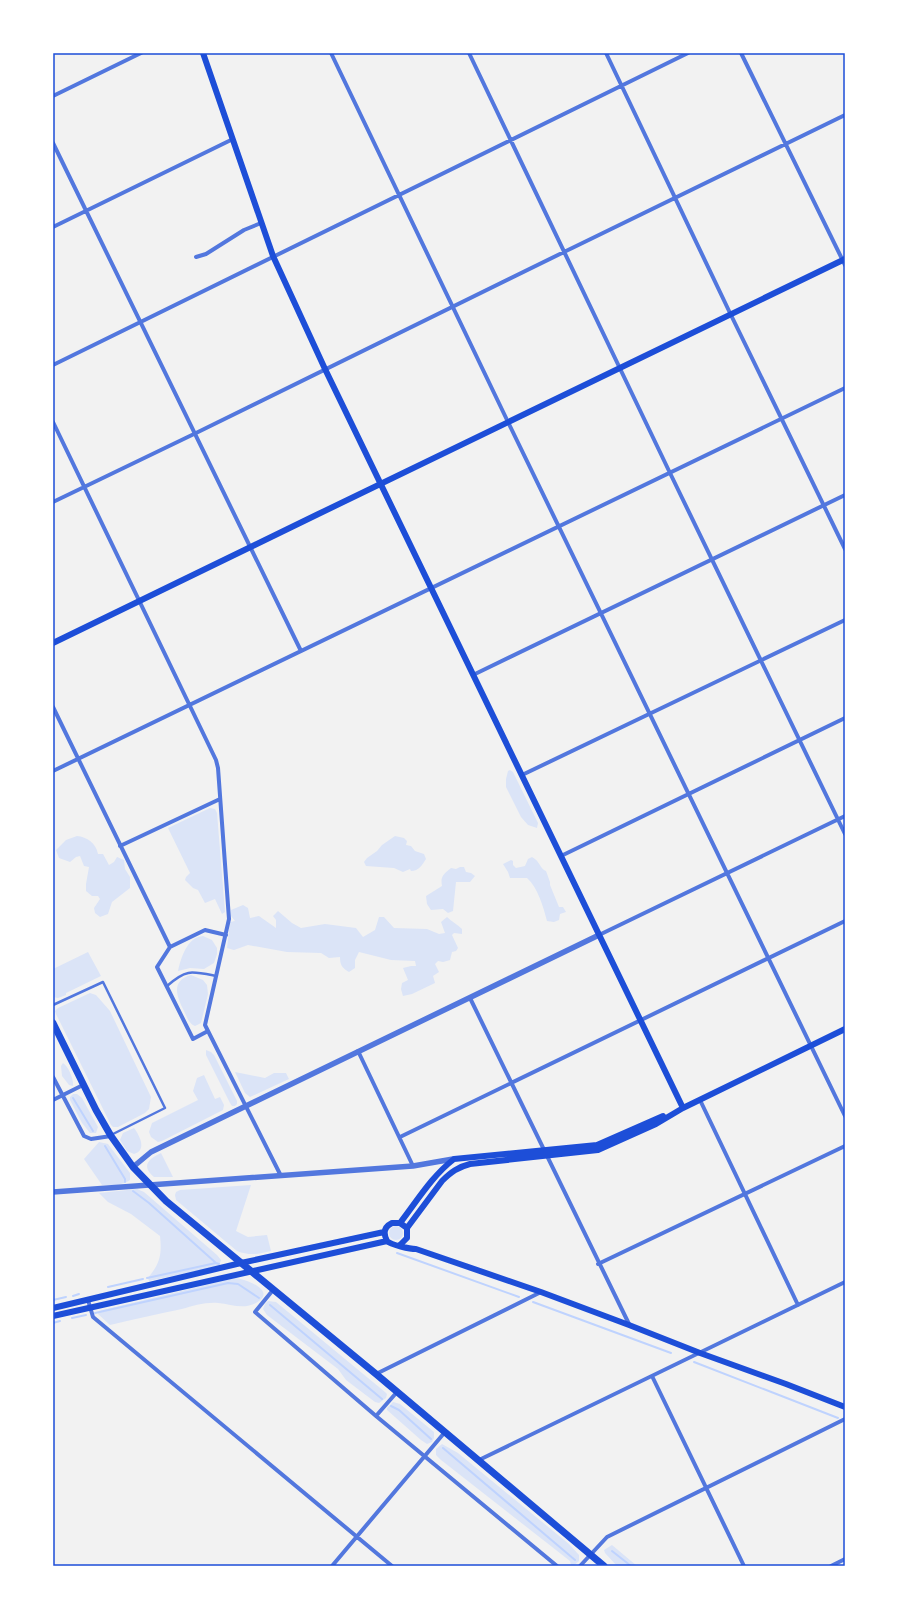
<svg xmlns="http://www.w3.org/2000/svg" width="898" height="1619" font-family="'Crimson Pro',serif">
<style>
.green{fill:#dbe4f7}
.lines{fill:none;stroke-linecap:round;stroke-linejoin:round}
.stream{stroke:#bfd3fe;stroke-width:2}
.service{stroke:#5277de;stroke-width:2.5}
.minor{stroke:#5277de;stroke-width:4}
.tertiary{stroke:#5277de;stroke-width:5.5}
.secondary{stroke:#1d4ed8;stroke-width:6}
.primary{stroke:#1d4ed8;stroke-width:7}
.neatline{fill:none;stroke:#1d4ed8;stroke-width:1.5}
</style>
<rect width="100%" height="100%" fill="#f2f2f2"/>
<path class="green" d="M510,770L513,772L538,823L537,828L528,825L521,817L506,787V779L508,771Z
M210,808L215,809L217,813L225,912L222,914L215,899L205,903L198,890L193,888L185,880L186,877L190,873L168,828Z
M77,836C87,837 96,843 98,854H103L109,865L114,862L117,857L124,860L125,869L130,877V888L112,902L108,914L100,917L95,913L94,908L100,899L98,896H92L86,891V884L89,867L84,866L80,856L76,857L70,862L59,858L56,850L66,840Z
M395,836L404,838L407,841L406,845L411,846L415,851L424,854L426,859C422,865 419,871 411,871L410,869L403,872L394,868L366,866L364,862L367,858L377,851L382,845Z
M532,857C540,861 540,869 546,871L550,882V885L559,907H563L566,912L560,914L559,920L554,922L547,921C543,906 538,888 527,878H510L508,872L503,864L511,860L513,861V865L516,868L525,866L528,859Z
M460,867H464L466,872L471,873L475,876L470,882H456L453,911L448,913L443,909L431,910L427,904L426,896L442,886C440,876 444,874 451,868L456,869Z
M243,905L248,908L250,918L259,916L276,928V920L273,916L278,911L292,923L301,928L325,924L356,928L363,937L375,930L379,917H384L394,928L427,929L439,934L445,933L441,922L447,917C452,922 457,924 462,929V934L454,933L452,935L458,948L456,951L452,952L450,960L443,962L438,961L435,964L439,972L433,976L435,983L412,994L403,996L401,989L402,983L408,980L403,968L411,966H416L415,961L391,960L359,952L355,960V968L349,972C342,968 340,965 340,957L329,958L321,953L287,952L248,945L234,950L227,948L230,922L235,921L231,916V910Z
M203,936L212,940L217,948V954L214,963L204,969L190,968L178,971C181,958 187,937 203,936Z
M88,952L101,976L66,993V995L58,998L53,997V969Z
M191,975L203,980L207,985L208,994L201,1023L195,1026C189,1024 187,1017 184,1011C177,997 170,981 191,975Z
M90,993L96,995L110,1011L151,1097L149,1109L145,1113L118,1127H113L111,1125L56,1014L55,1011L58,1008Z
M206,1050L211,1052L214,1055L237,1101V1104L235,1106H232L230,1103L206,1055Z
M63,1063C68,1066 74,1079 73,1086L69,1085L62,1076L61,1066Z
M235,1072L265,1078L274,1073H286L289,1079L250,1097L245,1093Z
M204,1075L215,1099L220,1097L224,1105L223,1110L162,1141L158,1142L151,1137L149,1132L152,1123L198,1100L193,1091L197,1078Z
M73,1094H77L82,1098L98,1127L96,1133H90L82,1123L70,1100V1097Z
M134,1128C140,1136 147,1150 134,1154L127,1151L120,1140L123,1133Z
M99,1142L108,1144L130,1173V1180C122,1186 111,1185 102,1185L84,1159Z
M161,1153L173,1177H154C141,1166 148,1159 161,1153Z
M251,1185L236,1231L248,1237L267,1235L271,1251C258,1254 250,1256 237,1251L176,1200L175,1195L176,1192L180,1190Z
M137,1189L144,1192L217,1255L221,1260L219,1266L149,1281L148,1278C160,1263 162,1255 160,1236L131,1214L108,1202L99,1193Z
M389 1233a7 7 0 1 1 14 0a7 7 0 1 1-14 0Z
M235,1278C246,1279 278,1291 256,1303C243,1310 231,1304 218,1303C205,1302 193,1306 182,1309C158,1314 134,1319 110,1325L98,1314L99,1311L103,1310Z
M268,1301L276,1302L385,1392L387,1394L386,1398L379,1403L375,1402L346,1380L338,1369L267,1315L263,1309L265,1304Z
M393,1402L400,1404L434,1432V1438L432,1442L427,1444L421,1440L387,1410V1408Z
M442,1444L458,1453L569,1544L579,1555V1561L573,1566L571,1565L570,1561L441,1460L436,1455V1449Z
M612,1545L637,1566H617L605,1553L604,1550Z"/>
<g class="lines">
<path class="stream" d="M73,1098L93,1131
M105,1146L125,1179V1182
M133,1191L149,1203L216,1263L219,1264
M397,1253L519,1297
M147,1278L216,1263
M108,1287L143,1279
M73,1296L79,1294
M53,1300L66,1297
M533,1302L671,1353
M270,1305L382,1399
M95,1313L228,1283L238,1284L259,1298
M72,1318L86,1315
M53,1323L60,1321
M694,1362L838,1418
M391,1406L399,1410L431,1439
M443,1448L575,1560
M612,1551L631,1566"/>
<path class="service" d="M167,986C186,969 191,971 216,976
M53,1005L103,982L165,1108L111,1135"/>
<path class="minor" d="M331,53L508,422L845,1116
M469,53L670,473L845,834
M606,53L730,313L845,549
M741,53L845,265
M53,96L141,53
M53,143L301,651
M53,227L233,139
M196,257L206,254L244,230L261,223
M53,365L688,53
M53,422L216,760L218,768L229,919L205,1025L281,1176
M53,502L194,434L564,252L845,115
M473,675L845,495
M53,707L170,947
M53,771L845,388
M522,775L845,620
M120,846L220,799
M561,856L845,718
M599,935L845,816
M170,947L157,967L193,1039L208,1031
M170,947L205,930L226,935
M470,998L629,1324
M358,1051L413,1166
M53,1077L84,1136L91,1139L111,1136
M53,1100L83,1085
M700,1100L798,1305
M400,1137L845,921
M598,1264L845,1146
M273,1290L255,1312L376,1416L557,1566
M88,1300L93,1317L392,1566
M376,1374L541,1292
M652,1376L744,1566
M376,1416L397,1392
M479,1460L845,1282
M332,1566L445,1432
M580,1566L607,1537L845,1419
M831,1566L845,1559"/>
<path class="tertiary" d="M133,1167L151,1152L599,935
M53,1192L413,1166L453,1159"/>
<path class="secondary" d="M203,53L273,256L325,369L683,1108
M53,643C317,515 580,386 845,259
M400,1223C417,1201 432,1176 454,1159L597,1145L663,1116
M407,1228L442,1181C451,1172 458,1167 470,1164L598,1150L656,1124L683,1108L845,1029
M400,1245L407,1238V1228L400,1223H392C384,1227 383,1233 387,1241C391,1245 410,1249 416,1249L541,1292L629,1325L700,1353L786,1384L845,1407
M53,1308L241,1263L384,1232
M53,1316L387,1241"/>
<path class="primary" d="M53,1023L96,1110L111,1136L133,1167L166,1201L376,1374L604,1566"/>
</g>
<rect width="898" height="1619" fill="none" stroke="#ffffff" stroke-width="108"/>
<rect x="54" y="54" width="790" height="1511" class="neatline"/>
</svg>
